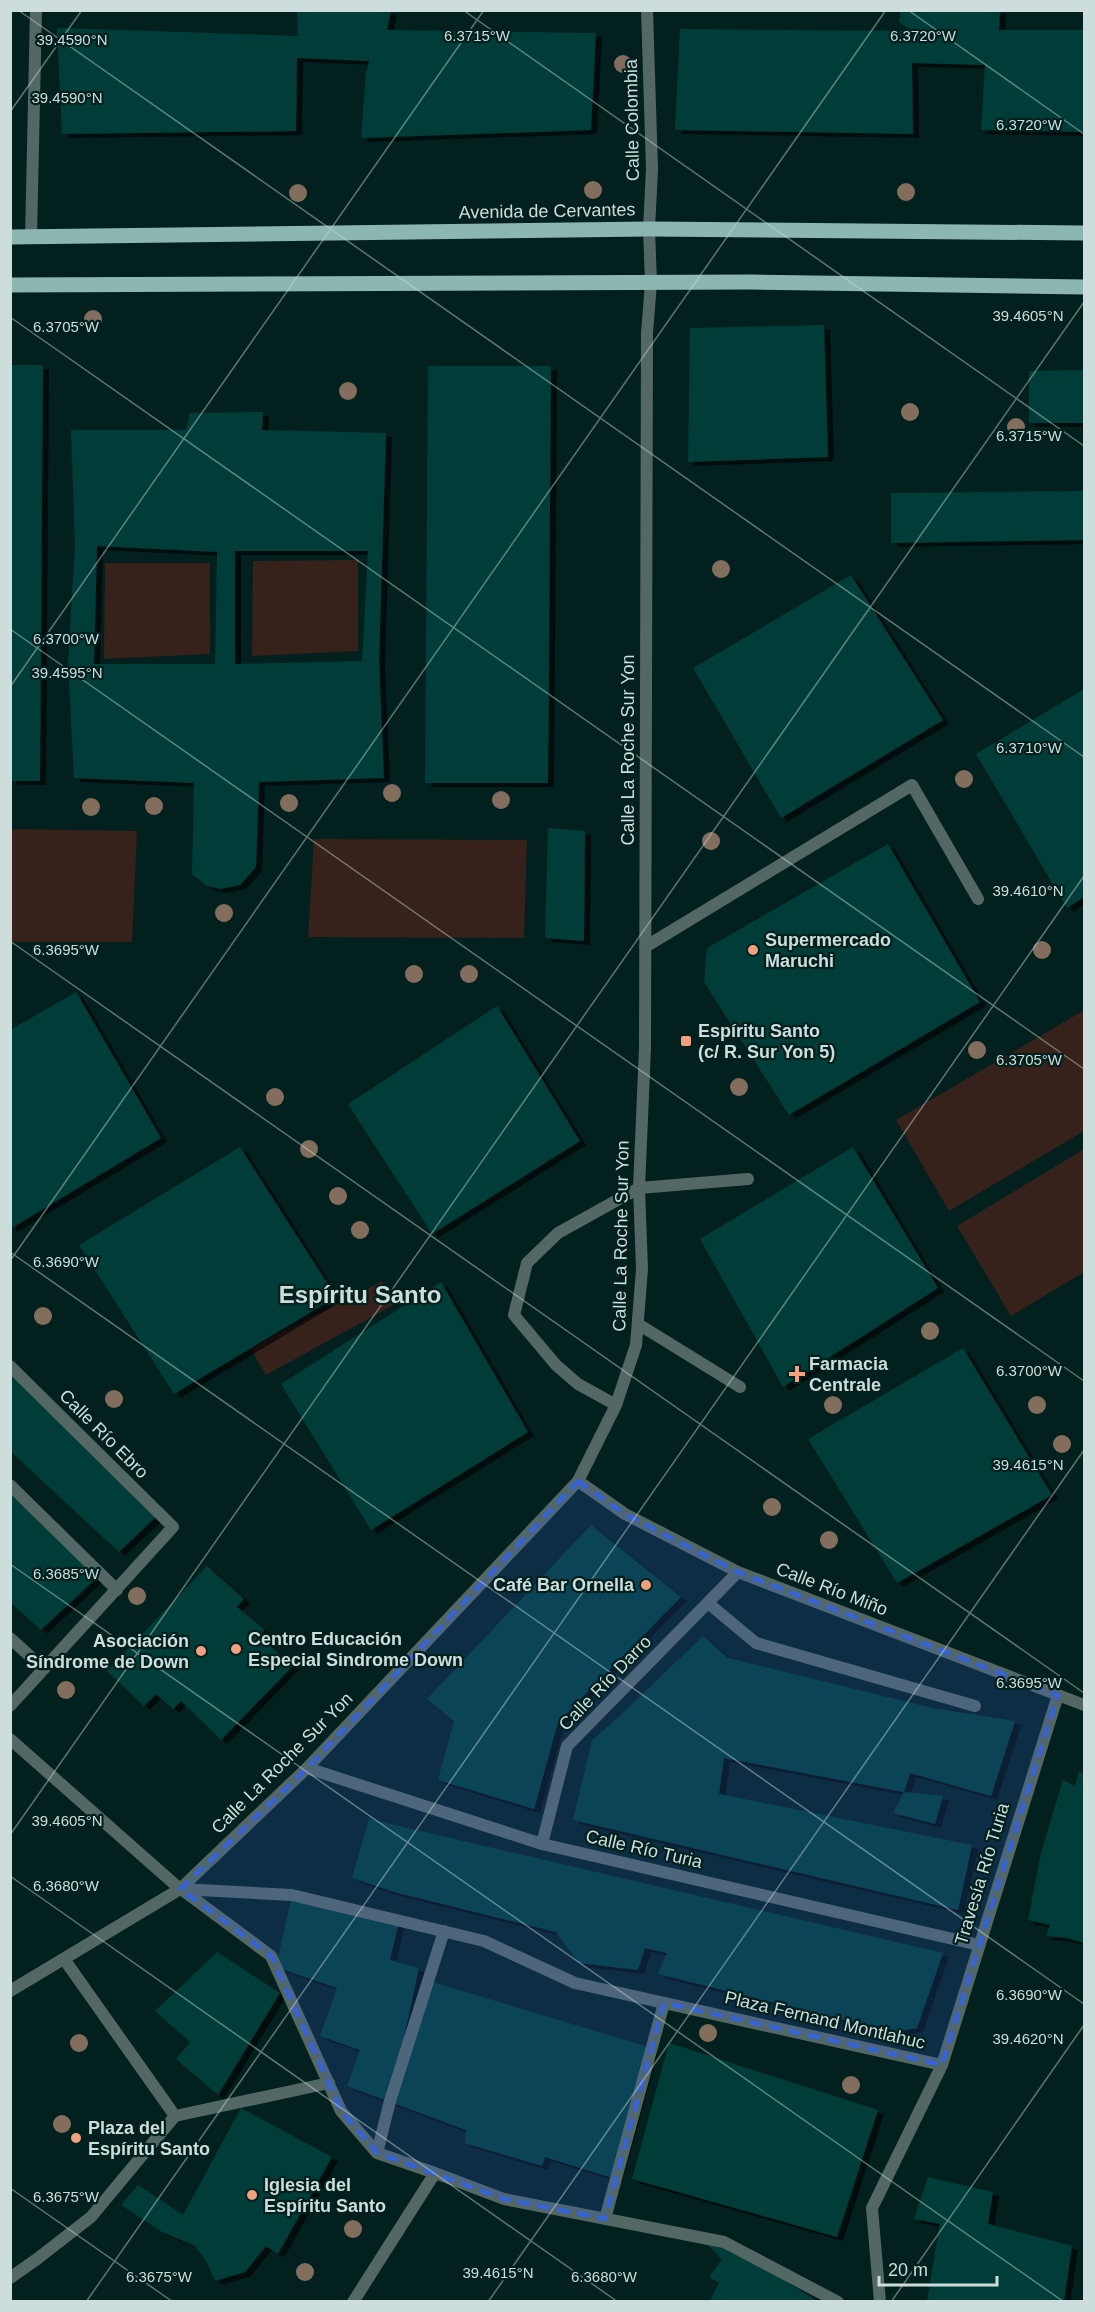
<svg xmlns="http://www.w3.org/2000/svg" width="1095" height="2312" font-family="Arial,sans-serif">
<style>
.green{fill:#36221a}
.building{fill:#033c38;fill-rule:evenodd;filter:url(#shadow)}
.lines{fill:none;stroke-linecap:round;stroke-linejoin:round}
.service{stroke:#536765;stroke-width:12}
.pedestrian{stroke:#536765;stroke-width:12}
.minor{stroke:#536765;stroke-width:12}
.primary{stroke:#8bb6b1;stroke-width:15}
.tree{fill:#836e5e}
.marked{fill:#3763d8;fill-opacity:0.2;stroke:#3763d8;stroke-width:4.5;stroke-dasharray:12 8;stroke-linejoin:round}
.ticks{fill:none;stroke:#ccdddb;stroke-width:1.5;stroke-opacity:0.45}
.poi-dot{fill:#f1a17d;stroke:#02201e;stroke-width:2}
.labels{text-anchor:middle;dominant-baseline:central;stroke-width:4.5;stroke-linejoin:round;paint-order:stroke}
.street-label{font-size:18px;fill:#ccdddb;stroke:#02201e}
.poi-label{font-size:18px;font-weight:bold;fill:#ccdddb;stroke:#02201e;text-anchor:start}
.district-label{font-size:24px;font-weight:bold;fill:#ccdddb;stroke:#02201e}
.ticks-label{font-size:15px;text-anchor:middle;fill:#ccdddb;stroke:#02201e;stroke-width:4.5;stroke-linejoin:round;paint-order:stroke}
</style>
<defs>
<filter id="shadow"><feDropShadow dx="6" dy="4" stdDeviation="0" flood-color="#0009"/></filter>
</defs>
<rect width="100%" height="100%" fill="#02201e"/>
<path class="green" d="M358,560V651L252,656L253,561Z
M105,563H210V654L104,659Z
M11,829L137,831L132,942H11Z
M314,839L527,840L524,938L308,937Z
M1083,1011L1084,1014V1131L949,1211L896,1120Z
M1084,1149V1272L1011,1316L957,1226Z
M382,1281L399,1302L266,1375L250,1348Z"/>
<path class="building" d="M297,10H391L387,30L596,33L591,130L361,138L366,73L369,61L297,58L296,131L62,134L57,28L298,36Z
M901,10H1000L999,30H1084V132L981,130L985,65L912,63L913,134L675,130L680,29L912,31L899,22Z
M824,325L828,457L688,462L690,328Z
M10,365H43L40,781H10Z
M428,366H551L548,783H425Z
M1084,370V423H1029V371Z
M263,412L262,430L386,433L379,661L384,778L259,782L256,867L240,885L220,889L207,886L192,874L194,783L74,778L68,663L75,545L71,430H186L190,413ZM97,546L217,552L215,664H94ZM235,551H368L362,661L235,664Z
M1084,491V540L891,543V493Z
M851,575L943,720L781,818L693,668Z
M1084,689V897L1067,908L976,754Z
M548,828L585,831L584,941L545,938Z
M888,844L980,1002L789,1115L704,982L707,948Z
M76,992L161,1138L10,1229V1030Z
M497,1006L580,1141L432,1234L348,1104Z
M240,1147L336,1297L174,1394L79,1245Z
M853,1147L938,1288L783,1387L700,1239Z
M441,1282L528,1432L371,1530L281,1384Z
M963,1348L1052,1495L897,1583L808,1439Z
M10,1374L159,1514L119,1552L10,1451Z
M10,1490L101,1574L41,1630L10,1602Z
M591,1525L681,1597L558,1722L534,1809L438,1780L454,1721L427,1699Z
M207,1566L244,1599L237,1607L265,1630L259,1636L293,1666L221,1740L181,1701L173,1709L156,1694L144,1706L107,1671Z
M703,1636L728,1658L932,1708L1015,1721L991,1796L910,1773L904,1792L724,1758L719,1794L972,1845L958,1910L573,1820L592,1740L608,1727Z
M1079,1772L1084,1774V1943L1067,1938L1046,1936L1050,1925L1028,1920L1041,1853L1063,1780L1075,1786Z
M904,1792L943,1796L935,1824L893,1813Z
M369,1819L412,1829L943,1953L917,2028L893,2032L658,1974L667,1953L645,1948L638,1970L579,1963L556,1932L394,1892L352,1878Z
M292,1895L399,1921L390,1960L419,1968L390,2101L429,1981L652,2048L616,2179L545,2157L542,2166L465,2143L466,2130L347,2086L360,2050L320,2036L337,1988L276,1967Z
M217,1952L280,1993L218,2095L176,2059L190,2042L155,2011Z
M669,2043L878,2110L837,2237L632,2179Z
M241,2108L332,2157L278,2254L266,2246L245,2272L215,2281L207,2263L195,2246L162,2232L121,2205L138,2185L183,2215Z
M928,2177L993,2192L988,2224L1072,2246L1064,2301H927L940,2224L914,2219Z
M700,2237L724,2242L817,2301H710L719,2283L709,2277L722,2259Z"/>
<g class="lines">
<path class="service" d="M639,1188L748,1179
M638,1324L740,1387
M708,1603L756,1643L975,1706
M64,1959L175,2116
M10,2278L37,2259"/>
<path class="pedestrian" d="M10,1485L117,1590
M180,1889L292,1895L484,1941L575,1983L942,2065L872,2208L880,2302
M181,1889L271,1956L341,2111L377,2153L435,2173L353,2302
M377,2153L390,2101L444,1931
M435,2173L504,2199L724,2242L838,2302
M605,2219L664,2003
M37,2259L91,2217L175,2116L329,2083"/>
<path class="minor" d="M31,238L36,10
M645,947L912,785L978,899
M10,1366L173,1527L10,1706
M616,1405L578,1384L556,1365L514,1315L527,1263L558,1233L639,1188
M578,1481L625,1514L738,1572L1084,1705
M10,1638L44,1669
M10,1739L180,1889
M307,1768L542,1844L979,1945
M542,1844L567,1746L738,1572
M10,1991L180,1889L307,1768L578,1481L616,1405L636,1345L642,1269L639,1188L645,1048L647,333L651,283L649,229L652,169L647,10
M942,2065L1058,1695"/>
<path class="primary" d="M10,237L649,229L1084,233
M10,285L750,282L1084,287"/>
</g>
<g class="tree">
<circle cx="623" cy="64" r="9"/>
<circle cx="593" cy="190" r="9"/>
<circle cx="906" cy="192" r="9"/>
<circle cx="298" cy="193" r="9"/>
<circle cx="93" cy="319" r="9"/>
<circle cx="348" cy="391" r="9"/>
<circle cx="910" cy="412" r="9"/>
<circle cx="1016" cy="427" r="9"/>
<circle cx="721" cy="569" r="9"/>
<circle cx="964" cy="779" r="9"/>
<circle cx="392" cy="793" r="9"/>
<circle cx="501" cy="800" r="9"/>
<circle cx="289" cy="803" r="9"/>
<circle cx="154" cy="806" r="9"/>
<circle cx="91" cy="807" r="9"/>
<circle cx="711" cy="841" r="9"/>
<circle cx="224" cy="913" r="9"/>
<circle cx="1042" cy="950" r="9"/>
<circle cx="414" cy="974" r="9"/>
<circle cx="469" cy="974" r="9"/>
<circle cx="977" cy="1050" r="9"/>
<circle cx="739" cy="1087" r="9"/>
<circle cx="275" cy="1097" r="9"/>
<circle cx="309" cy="1149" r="9"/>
<circle cx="338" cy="1196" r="9"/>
<circle cx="360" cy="1230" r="9"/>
<circle cx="43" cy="1316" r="9"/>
<circle cx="930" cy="1331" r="9"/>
<circle cx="114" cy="1399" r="9"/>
<circle cx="833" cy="1405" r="9"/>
<circle cx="1037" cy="1405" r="9"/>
<circle cx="1062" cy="1444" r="9"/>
<circle cx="772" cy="1507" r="9"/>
<circle cx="829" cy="1540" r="9"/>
<circle cx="137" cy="1596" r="9"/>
<circle cx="66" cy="1690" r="9"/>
<circle cx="708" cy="2033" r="9"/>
<circle cx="79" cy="2043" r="9"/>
<circle cx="851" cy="2085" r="9"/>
<circle cx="62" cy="2124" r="9"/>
<circle cx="353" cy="2229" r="9"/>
<circle cx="305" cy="2272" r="9"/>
</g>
<path class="marked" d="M578,1481L625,1514L738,1572L1058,1695L942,2065L664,2003L605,2219L504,2199L377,2153L341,2111L271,1956L180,1889L307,1768Z"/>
<path class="ticks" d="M18,10L1084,757M463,10L1084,446M908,10L1084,134M10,112L82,10M10,317L1084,1069M10,629L1084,1381M10,687L484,10M10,941L1084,1693M10,1252L1084,2004M10,1261L886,10M10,1564L1064,2302M10,1835L1084,302M10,1876L618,2302M10,2188L173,2302M86,2302L1084,876M488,2302L1084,1450M891,2302L1084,2025"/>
<g class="poi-dot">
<circle cx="753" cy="950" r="6"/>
<rect x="680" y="1035" width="12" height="12" rx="3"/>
<path d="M794 1365h6v6h6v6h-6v6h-6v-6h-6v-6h6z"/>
<circle cx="646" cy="1585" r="6"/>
<circle cx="236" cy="1649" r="6"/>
<circle cx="201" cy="1651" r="6"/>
<circle cx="76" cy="2138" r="6"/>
<circle cx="252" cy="2195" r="6"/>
</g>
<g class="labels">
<g class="street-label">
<text transform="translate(632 120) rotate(-91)">Calle Colombia</text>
<text transform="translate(547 211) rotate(-1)">Avenida de Cervantes</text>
<text transform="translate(628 750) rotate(-90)">Calle La Roche Sur Yon</text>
<text transform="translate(621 1236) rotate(-89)">Calle La Roche Sur Yon</text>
<text transform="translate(104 1434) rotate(45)">Calle Río Ebro</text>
<text transform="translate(832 1589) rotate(21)">Calle Río Miño</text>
<text transform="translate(605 1683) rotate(-46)">Calle Río Darro</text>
<text transform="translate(282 1763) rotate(-45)">Calle La Roche Sur Yon</text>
<text transform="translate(644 1849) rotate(13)">Calle Río Turia</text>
<text transform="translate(982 1874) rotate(-73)">Travesía Río Turia</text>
<text transform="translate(825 2020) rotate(13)">Plaza Fernand Montlahuc</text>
</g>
<g class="poi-label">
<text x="765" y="940">Supermercado<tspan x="765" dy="21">Maruchi</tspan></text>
<text x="698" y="1031">Espíritu Santo<tspan x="698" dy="21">(c/ R. Sur Yon 5)</tspan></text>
<text x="809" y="1364">Farmacia<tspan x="809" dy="21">Centrale</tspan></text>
<text x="634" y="1585" text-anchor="end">Café Bar Ornella</text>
<text x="248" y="1639">Centro Educación<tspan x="248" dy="21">Especial Sindrome Down</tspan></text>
<text x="189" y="1641" text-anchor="end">Asociación<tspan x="189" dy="21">Síndrome de Down</tspan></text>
<text x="88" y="2128">Plaza del<tspan x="88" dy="21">Espíritu Santo</tspan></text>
<text x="264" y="2185">Iglesia del<tspan x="264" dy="21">Espíritu Santo</tspan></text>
</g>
<g class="district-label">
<text x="360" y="1294">Espíritu Santo</text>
</g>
</g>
<g class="ticks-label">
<text x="477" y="41">6.3715°W</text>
<text x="923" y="41">6.3720°W</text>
<text x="72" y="45">39.4590°N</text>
<text x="67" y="103">39.4590°N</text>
<text x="1029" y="130">6.3720°W</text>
<text x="1028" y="321">39.4605°N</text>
<text x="66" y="332">6.3705°W</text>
<text x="1029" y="441">6.3715°W</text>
<text x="66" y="644">6.3700°W</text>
<text x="67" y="678">39.4595°N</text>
<text x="1029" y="753">6.3710°W</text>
<text x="1028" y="896">39.4610°N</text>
<text x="66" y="955">6.3695°W</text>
<text x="1029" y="1065">6.3705°W</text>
<text x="66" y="1267">6.3690°W</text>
<text x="1029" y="1376">6.3700°W</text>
<text x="1028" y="1470">39.4615°N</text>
<text x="66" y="1579">6.3685°W</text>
<text x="1029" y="1688">6.3695°W</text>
<text x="67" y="1826">39.4605°N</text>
<text x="66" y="1891">6.3680°W</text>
<text x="1029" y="2000">6.3690°W</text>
<text x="1028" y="2044">39.4620°N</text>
<text x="66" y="2202">6.3675°W</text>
<text x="498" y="2278">39.4615°N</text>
<text x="159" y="2282">6.3675°W</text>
<text x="604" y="2282">6.3680°W</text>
</g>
<rect width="1095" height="2312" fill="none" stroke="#ccdddb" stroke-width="24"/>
<path d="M879 2276v9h118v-9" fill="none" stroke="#ccdddb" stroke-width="3"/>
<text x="888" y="2276" font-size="18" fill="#ccdddb" stroke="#02201e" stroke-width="4.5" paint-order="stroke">20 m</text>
</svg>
